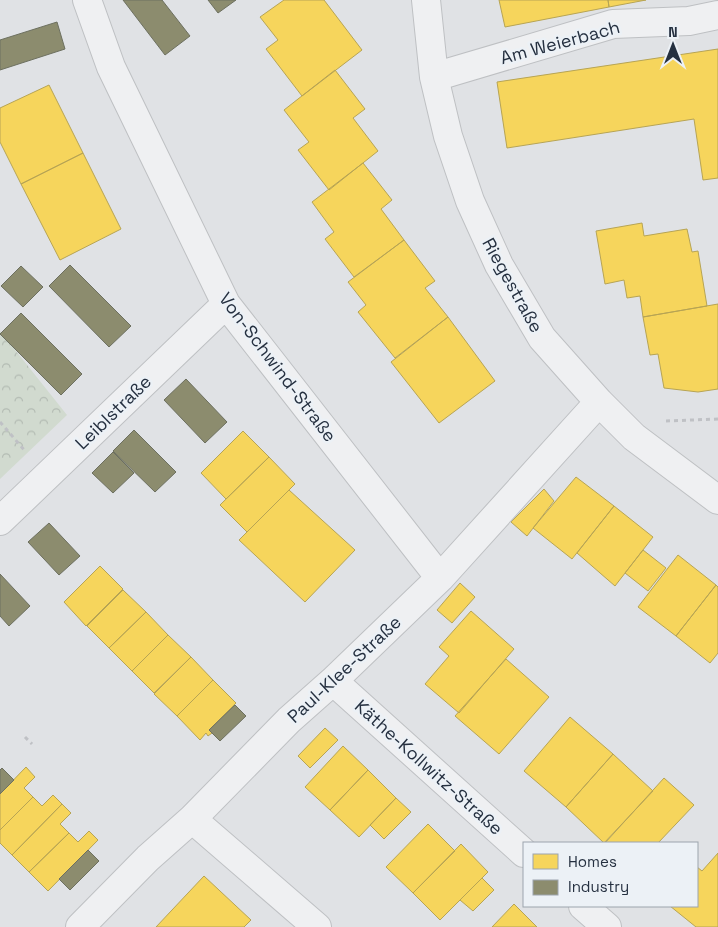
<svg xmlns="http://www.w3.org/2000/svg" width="718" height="927" font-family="'Space Grotesk',sans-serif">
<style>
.park{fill:url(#park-crowns)}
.homes{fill:#f6d55c;stroke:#b7a454}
.industry{fill:#8c8c6e;stroke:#6d7060}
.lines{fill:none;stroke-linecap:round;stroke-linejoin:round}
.minor-casing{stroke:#bec0c3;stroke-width:30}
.path{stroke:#bfc1c5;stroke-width:3;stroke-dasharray:4 4;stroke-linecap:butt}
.minor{stroke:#eff0f2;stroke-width:28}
.labels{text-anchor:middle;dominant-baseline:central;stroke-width:5;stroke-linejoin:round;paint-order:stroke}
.street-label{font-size:18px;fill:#253040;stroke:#ecf1f6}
</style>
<defs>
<pattern id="park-crowns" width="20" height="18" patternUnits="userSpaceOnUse" patternTransform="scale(1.25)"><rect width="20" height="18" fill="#d1dacf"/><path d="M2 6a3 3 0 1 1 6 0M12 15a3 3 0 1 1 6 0" fill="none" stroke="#b3bbb3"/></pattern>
</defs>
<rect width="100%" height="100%" fill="#e0e2e5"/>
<path class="park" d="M0,331L67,415L0,479Z"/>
<path class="homes" d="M284,0H324L362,50L302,96L266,49L278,40L260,17Z
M499,0H608L609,7L505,27Z
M608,0H646L609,7Z
M718,49V178L703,180L694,119L507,148L497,82Z
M335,70L365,109L353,118L378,151L329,190L298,150L309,142L284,110Z
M49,85L83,153L21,184L0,142V108Z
M83,153L121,229L60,260L21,184Z
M363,163L392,200L381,209L404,240L354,277L325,239L334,232L312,202Z
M642,223L644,236L687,229L692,252L698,251L707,306L643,317L640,296L627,298L624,280L605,284L596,231Z
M404,240L435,281L425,288L448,317L395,358L358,312L366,305L348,282Z
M718,304V389L698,392L664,388L658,354L650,355L643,317Z
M448,317L495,381L439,423L391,362Z
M243,431L269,457L226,499L201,473Z
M269,457L295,484L247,532L220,505Z
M576,477L614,506L572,559L533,528Z
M544,489L554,501L527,536L511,522Z
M289,490L355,550L305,602L239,540Z
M614,506L653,537L615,586L577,553Z
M643,550L666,568L648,591L625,573Z
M678,555L716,585L676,636L638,607Z
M100,566L123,589L86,626L64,602Z
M460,583L475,597L452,623L437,610Z
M716,585L718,587V653L710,663L676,636Z
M123,590L146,612L109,648L87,626Z
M471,611L514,649L459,713L425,684L449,656L439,647Z
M146,612L168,635L132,671L109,648Z
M168,635L191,657L154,693L132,671Z
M191,657L213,680L177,716L154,694Z
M506,659L549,697L499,754L455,716Z
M213,680L236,703L209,730L212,733L208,736L206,733L200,740L177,716Z
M570,717L613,754L566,807L524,771Z
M325,728L338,740L310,768L298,756Z
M343,746L368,770L330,810L305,787Z
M613,754L653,791L604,843L566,807Z
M26,767L35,777L24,788L33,797L0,830V794Z
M368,770L396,798L359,837L330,810Z
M664,778L694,805L658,843H605Z
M53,795L62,804L12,855L0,843V830L33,797L42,806Z
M396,798L411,812L384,839L370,825Z
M62,804L71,813L60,824L69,833L29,872L12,855Z
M428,824L455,851L413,893L386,867Z
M89,831L98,840L48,891L29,872L69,833L78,842Z
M461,844L488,872L440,920L413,893Z
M718,853V927H696L670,906H697V867L702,871Z
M204,876L251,920L244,927H156Z
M482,878L494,890L473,911L460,900Z
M514,904L537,927H492Z"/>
<path class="industry" d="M123,0H162L190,36L165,55Z
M208,0H236L218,13Z
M57,22L65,49L0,70V40Z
M70,265L131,326L109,347L49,286Z
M21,266L43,287L23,307L1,286Z
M21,313L82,374L61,395L0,334Z
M186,379L227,422L205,443L164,400Z
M134,430L176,472L155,492L113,451Z
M113,452L134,473L113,493L92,473Z
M49,523L80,556L59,575L28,542Z
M0,574L30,606L9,626L0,616Z
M235,705L246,716L220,741L209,730Z
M2,768L14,780L0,794V770Z
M88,850L99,861L70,890L59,879Z"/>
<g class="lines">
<g class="minor-casing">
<path id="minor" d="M87,0L111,67L226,304L440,578
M426,0L434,77L448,136L470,201L499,265L542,338L599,402L634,437L718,500
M434,77L613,24L689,21L718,15
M0,521L226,304
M333,681L524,853
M192,819L317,927
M583,906L607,927
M80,927L148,858L192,819L289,720L333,681L440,578L599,402"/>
</g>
<path class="path" d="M666,421L718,419
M0,422L26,452
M25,737L32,744"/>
<use href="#minor" class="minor"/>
</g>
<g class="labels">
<g class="street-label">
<text transform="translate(560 42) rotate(-15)">Am Weierbach</text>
<text transform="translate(513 285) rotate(61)">Riegestraße</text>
<text transform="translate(278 367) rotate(53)">Von-Schwind-Straße</text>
<text transform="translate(113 412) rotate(-44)">Leiblstraße</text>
<text transform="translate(344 669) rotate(-43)">Paul-Klee-Straße</text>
<text transform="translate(429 767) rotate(42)">Käthe-Kollwitz-Straße</text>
</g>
</g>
<rect x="523" y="842" width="175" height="65" fill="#ecf1f6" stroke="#9ca4ad"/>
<rect x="533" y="854" width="25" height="15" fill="#f6d55c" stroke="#9ca4ad"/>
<text x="568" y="867" font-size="15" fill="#253040">Homes</text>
<rect x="533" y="880" width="25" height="15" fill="#8c8c6e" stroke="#9ca4ad"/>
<text x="568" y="892" font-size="15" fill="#253040">Industry</text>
<g transform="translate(673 45)" stroke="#ecf1f6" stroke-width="4" paint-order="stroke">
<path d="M0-4L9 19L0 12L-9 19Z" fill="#253040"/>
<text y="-8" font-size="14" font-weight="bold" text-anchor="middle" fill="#253040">N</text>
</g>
</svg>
